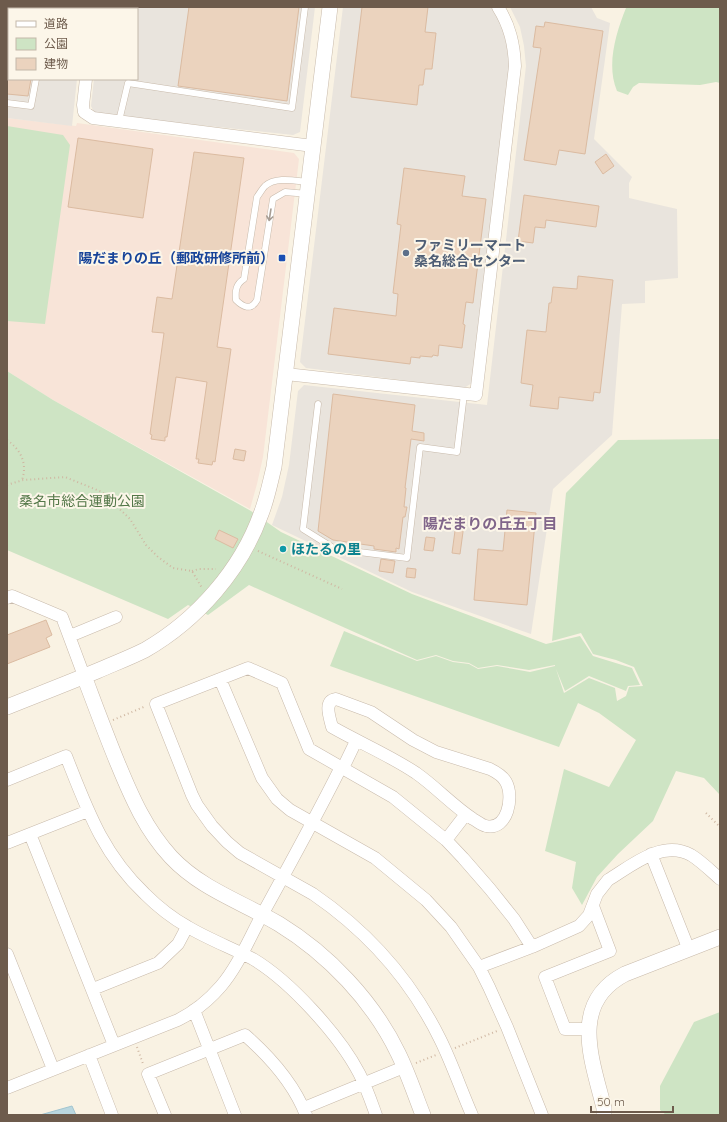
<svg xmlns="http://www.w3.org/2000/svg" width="727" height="1122" font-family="Quicksand,'Noto Sans JP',sans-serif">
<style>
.commercial{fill:#f8e4d8}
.industrial{fill:#e9e4dd}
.green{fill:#cee4c4}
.water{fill:#bad7df;stroke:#a2c5d0}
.building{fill:#ebd3be;stroke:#dbbba1}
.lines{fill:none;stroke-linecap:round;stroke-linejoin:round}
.service-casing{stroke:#c8baab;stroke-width:7}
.minor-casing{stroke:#c8baab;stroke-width:13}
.tertiary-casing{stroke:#c8baab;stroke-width:16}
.path{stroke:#cfb7a2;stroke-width:2;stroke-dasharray:1 3;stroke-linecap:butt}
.service{stroke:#fff;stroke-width:6}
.minor{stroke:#fff;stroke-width:12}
.tertiary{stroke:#fff;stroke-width:15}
.oneway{stroke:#a79d94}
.service-dot{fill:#5c6f8a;stroke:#fcf6e9;stroke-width:1.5}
.transit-dot{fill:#1a4fb4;stroke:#fcf6e9;stroke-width:1.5}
.culture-dot{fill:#0f9aa8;stroke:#fcf6e9;stroke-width:1.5}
.labels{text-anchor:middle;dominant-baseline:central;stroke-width:4;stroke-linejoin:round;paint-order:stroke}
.service-label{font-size:14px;font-weight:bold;fill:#4e5e75;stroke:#fcf6e9;text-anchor:start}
.transit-label{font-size:14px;font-weight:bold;fill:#164399;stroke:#fcf6e9;text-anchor:end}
.park-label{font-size:14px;fill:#547849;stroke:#fcf6e9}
.culture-label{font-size:14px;font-weight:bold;fill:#0d838f;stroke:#fcf6e9;text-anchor:start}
.neighbourhood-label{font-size:15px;font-weight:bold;fill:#80658a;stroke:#fcf6e9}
</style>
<rect width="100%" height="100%" fill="#f9f2e3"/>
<path class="commercial" d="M7,118L76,126L77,123L294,153L299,159L263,457L257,484L250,509L53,400L7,371Z"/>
<path class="industrial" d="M7,7H85V9H9V79H77L72,126L7,118Z
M102,7H315L300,132L293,135L95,114L91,106L94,79H137V9H102Z
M343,7H491L498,18L505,34L510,67L472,383L464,388L306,368L300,362Z
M510,7H591L597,18L610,23L594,139L632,177L629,183V198L677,209L678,278L645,281V303L622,304L612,435L553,489L531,634L412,592L272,525L282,497L289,465L298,391L304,385L487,405L526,66L524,46L520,27Z"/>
<path class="green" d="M628,7H720V83L716,82L700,85L639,83L633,87L628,95L617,91C606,65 616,33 626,8Z
M7,126L63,135L70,145L45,324L7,321Z
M7,371L53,400L251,511L281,532L412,594L546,644L580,636L593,656L632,668L640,685L628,686L626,691L589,676L565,691L556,669L564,693L589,678L615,688L617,701L626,696L629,687L643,686L634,667L616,660L593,654L581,633L552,641L566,493L618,440L720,439V795L704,778L676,771L653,821L618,854L597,877L582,905L572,888L576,862L545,851L564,769L609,787L636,740L599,713L578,703L559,747L330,666L344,631L417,661L436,656L453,662L469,664L478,669L497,666L530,672L555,666V665L529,670L497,665L478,668L469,663L453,661L436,655L417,660L249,585L208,615L188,605L168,619L7,550Z
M720,1012V1115H666L660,1110V1086L694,1022Z"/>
<path class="water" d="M72,1106L76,1115H40Z"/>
<path class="building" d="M189,7H299L287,101L178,86Z
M362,7H428L425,32L436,33L432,69H425L423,85H419L417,105L351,97Z
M545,22L603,31L585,154L559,150L556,165L524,160L541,48L533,47L536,26L544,27Z
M7,79H31L28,96L7,94Z
M78,138L153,149L143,218L68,207Z
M194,152L244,158L217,347L231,349L215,462L213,461L212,465L198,463L199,459H196L207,382L176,377L167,437H165V441L151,439L152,435L150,434L164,333L152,332L157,297L172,299Z
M606,154L614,166L603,174L595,162Z
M404,168L465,176L462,196L486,199L473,303L466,302L463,324L465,325L462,348L439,345L438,356L433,355L432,357L420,356V358L411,357L410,364L328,354L334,308L396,316L398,294L393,293L401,225L397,224Z
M524,195L599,206L596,227L546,220L545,228L535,227L533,243L518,241Z
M578,276L613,280L600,393L594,392L593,401L559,397L558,409L530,406L533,385L521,383L527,330L546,332L549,303H551L553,287L577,289Z
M333,394L415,405L412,431L424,433V441L411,439L405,488H406L404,507H407L405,517H403L399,549L396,548V552L374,549V546L333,540L318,531Z
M235,449L246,451L244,461L233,459Z
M507,510L536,513L527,605L474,600L478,549L503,551Z
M457,516L465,517L460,554L452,553Z
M219,530L238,539L233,548L215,539Z
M426,537L435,538L433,551L424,550Z
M381,559L395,561L393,573L379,571Z
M407,568L416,569L415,578L406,577Z
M46,620L52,635L46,638L50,647L7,664V635Z"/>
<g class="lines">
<g class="service-casing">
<path id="service" d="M49,9L50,7
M7,103L31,106L36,79
M119,121L128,83L292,108L305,7
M308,194L285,192L273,199L257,300C251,311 243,307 236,300C235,291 236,284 244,279L257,197C260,193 262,189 265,186C276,176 296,181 309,182
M318,404L303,529L335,549L407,558L420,447L457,452L464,394"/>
</g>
<g class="minor-casing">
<path id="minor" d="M94,9V7
M86,79L83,105L84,112L93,118L313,146
M286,374L476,395L515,66C514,44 510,26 498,7
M7,598L12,596L62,617L84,676
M70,636L116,617
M220,679L262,778L277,799L290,810L375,858L426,900L451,927L479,967L489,987L507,1027L542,1115
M336,699L371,712L413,740L436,752L490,769C496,772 503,776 506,782C514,796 508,831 486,826C481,825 477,821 473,819C452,805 436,787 416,773C389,755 360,743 332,727C330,718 323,701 336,699Z
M343,768L356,741
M7,780L66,756C87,809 102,853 145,894C157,906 172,918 188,927C208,939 232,948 253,959C290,981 339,1035 359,1073C366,1086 371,1101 376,1115
M30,834L114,1045
M446,840L466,814
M7,843L88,811
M651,854L689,950
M7,954L53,1069
M479,967L532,947L579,926L589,915L597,894L608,880C631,866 662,839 691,855C701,861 711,871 720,879
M93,989L158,963L178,944L187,927
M194,1010L235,1115
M588,1029H565L545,977L610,951L593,906
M89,1055L112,1115
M7,1088L178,1020C194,1012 209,1000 221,986C238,966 249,939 262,915C289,866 316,817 341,767
M304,1108L404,1067
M165,1115L148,1074L245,1035C270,1057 294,1084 306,1115
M472,1115C461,1090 452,1063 440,1039C411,980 367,931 313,894L240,853L227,842L212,826L197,805L192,795L156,704L248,668L282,683L309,749L393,797L446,840L463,858L490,889L514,919L532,947"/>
</g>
<g class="tertiary-casing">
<path id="tertiary" d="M84,676C95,705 106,735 118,764C132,798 146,830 171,857C201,889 242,902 279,924C328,954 373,1001 398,1053C408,1073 415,1095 423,1115
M7,707C37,695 68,683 97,671C113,664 129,658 145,650C197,620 241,570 261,514C267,499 270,483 274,467L330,7
M604,1115V1108C592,1060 569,1003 625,974L720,937"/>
</g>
<path class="path" d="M7,440C20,449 28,463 22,480
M7,485L23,480L65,477L102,492L130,519L146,545L158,557L173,568L192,571L202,588
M258,551L342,589
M192,571L199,569H216
M113,720L146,706
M706,813L720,827
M137,1047L143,1064
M455,1048L497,1031
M416,1063L436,1055"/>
<use href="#service" class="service"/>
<use href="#minor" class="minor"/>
<use href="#tertiary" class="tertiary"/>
</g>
<defs><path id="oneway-shaft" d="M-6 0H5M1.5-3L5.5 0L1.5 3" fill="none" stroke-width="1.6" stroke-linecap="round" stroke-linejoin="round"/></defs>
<use class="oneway" href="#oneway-shaft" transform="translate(270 215) rotate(99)"/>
<circle class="service-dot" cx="406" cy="253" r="4"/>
<rect class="transit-dot" x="278" y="254" width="8" height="8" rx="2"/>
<circle class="culture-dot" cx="283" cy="549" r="4"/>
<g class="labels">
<g class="service-label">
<text x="414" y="245">ファミリーマート<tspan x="414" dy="16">桑名総合センター</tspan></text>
</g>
<g class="transit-label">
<text x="274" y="258">陽だまりの丘（郵政研修所前）</text>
</g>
<g class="park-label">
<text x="82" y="501">桑名市総合運動公園</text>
</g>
<g class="culture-label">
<text x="291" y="549">ほたるの里</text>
</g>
<g class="neighbourhood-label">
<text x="490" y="523">陽だまりの丘五丁目</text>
</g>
</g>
<rect width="727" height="1122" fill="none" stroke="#6d5b4c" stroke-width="16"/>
<rect x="8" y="8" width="130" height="72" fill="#fcf6e9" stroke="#c3b8aa"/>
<rect x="16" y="21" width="20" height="6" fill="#ffffff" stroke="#c3b8aa"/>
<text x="44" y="28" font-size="12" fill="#6d5b4c">道路</text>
<rect x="16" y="38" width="20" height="12" fill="#cee4c4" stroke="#c3b8aa"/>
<text x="44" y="48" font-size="12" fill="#6d5b4c">公園</text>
<rect x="16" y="58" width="20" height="12" fill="#ebd3be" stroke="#c3b8aa"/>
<text x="44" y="68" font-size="12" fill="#6d5b4c">建物</text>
<path d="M591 1106v6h82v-6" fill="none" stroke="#6d5b4c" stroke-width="2"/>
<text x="597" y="1106" font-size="12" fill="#6d5b4c" stroke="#fcf6e9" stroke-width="3" paint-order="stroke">50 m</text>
</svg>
